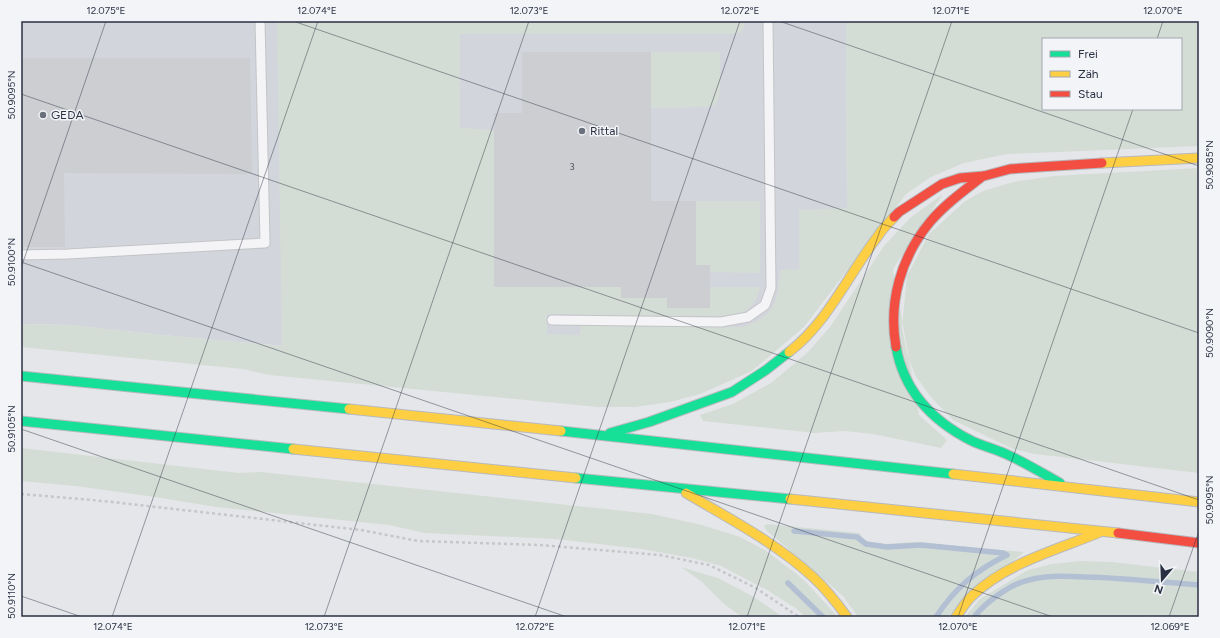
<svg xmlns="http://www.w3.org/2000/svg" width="1220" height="638" font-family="Figtree,sans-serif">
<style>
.built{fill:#d3d5dc}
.green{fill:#d4ddd5;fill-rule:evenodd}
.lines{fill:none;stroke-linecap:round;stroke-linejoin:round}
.stream{stroke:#b3c0d4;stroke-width:5.5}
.building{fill:#cdced1}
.lane-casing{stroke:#c3c4c7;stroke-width:11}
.fast-casing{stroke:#b7b9be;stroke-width:11}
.slow-casing{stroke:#b7b9be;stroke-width:11}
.jam-casing{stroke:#b7b9be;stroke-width:11}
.path{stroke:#c6c7cb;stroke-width:2.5;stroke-dasharray:3 3;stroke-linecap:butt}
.lane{stroke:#f4f4f6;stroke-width:9}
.fast{stroke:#16e098;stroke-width:9}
.slow{stroke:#ffcf43;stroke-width:9}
.jam{stroke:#f24e42;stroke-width:9}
.ticks{fill:none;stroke:#2a3143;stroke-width:1;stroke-opacity:0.45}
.poi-dot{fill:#6b707d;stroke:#f3f4f8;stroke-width:1.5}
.labels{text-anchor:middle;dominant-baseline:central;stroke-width:3;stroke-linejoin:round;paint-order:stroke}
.number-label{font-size:10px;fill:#545967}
.poi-label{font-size:12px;fill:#2a3143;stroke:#f3f4f8;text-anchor:start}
.neatline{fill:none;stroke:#2a3143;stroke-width:1.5}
.ticks-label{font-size:10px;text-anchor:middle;fill:#2a3143}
</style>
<rect width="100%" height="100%" fill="#e5e6e9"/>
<path class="built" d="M21,21H846L847,208L799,269L769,330L608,375L162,335L70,325L21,324Z"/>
<path class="green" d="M277,21H744V28L740,33L732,34H460V128L494,130V287H621V298H667V308H710V287H760C758,297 753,308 743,312C728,318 702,316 685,316C650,317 615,317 580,317V314H547V334L580,335L581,326L742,327C776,315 777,305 780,270L799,269V210L847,208L846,21H1199V146L1007,154L964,163L931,177L906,194L804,327L752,371L700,394L670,402L635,407H598L269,375L243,369L21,347V324L70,325L162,335L282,346ZM1043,39H1181V109H1043Z
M651,52H718L720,54C720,64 722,95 717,102C715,106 711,106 706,107L651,108Z
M1199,168V473L1035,454L1013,449L953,420L930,396L915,375L907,353L902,327L907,276L929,234L964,202L983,191L1013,182L1054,176Z
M943,194L893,269L919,415L947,440L941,448L873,434L844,431L815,433L703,421L700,415L733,404L771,383L808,352L830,327L884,246L910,218Z
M696,201H760V273L710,272V265H696Z
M21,448L239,473L261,472L652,514L702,525L740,537L765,550L803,579L838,617H805L797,609L767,590L721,566L692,558L641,549L556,539L425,533L389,525L216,507L155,497L76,486L21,481Z
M767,524L860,533L864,541L885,544L913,542L1024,552L947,617H858L843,596L766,530L764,526Z
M1080,561L1112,562L1199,572V617H965L980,599L1028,570L1052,564Z
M681,567L718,578L754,597L783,617H742L724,604L702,582Z"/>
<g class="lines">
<path class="stream" d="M794,531L857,537L866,544L887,547L921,545L1003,553L1007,555
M788,583L823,617
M936,617C955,588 976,570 1007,555
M974,617C986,602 1010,584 1029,580C1047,575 1067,576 1086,577C1124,578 1161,582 1199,585"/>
</g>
<path class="building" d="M522,52H651V201H696V265H710V308H667V298H621V287H494V113H522Z
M21,58H250L252,174L64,173L65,247H21Z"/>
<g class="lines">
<g class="lane-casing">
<path id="lane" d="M21,255L68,254L265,243L260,21
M552,320L721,322L748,317L765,305L771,288L768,21"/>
</g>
<g class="fast-casing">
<path id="fast" d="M896,347C904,391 932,421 972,441C983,446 995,449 1006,454C1024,462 1042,473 1060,483
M21,376L349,409
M21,421L293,449
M561,431L953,474
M610,433L649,422L732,392L766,370L789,352
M576,478L790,499"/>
</g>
<g class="slow-casing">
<path id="slow" d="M1102,163L1199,158
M789,352C828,322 848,275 878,236C882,229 889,223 894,217
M349,409L561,431
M293,449L576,478
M953,474L1199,502
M686,493C730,519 776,543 813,577C826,589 837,603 847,617
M790,499L1118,533
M956,617C961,610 966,601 973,595C1007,563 1056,550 1098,533"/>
</g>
<g class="jam-casing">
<path id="jam" d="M894,217L899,212L942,184L960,178L984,176L1010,169L1102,163
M896,347C888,302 901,257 930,222C945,204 965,190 983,176
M1118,533L1199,543"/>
</g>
<path class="path" d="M21,494L103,501L361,530L418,541L540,545L660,555L709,565L756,588L799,617"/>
<use href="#lane" class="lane"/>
<use href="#fast" class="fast"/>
<use href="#slow" class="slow"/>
<use href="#jam" class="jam"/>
</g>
<path class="ticks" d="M293,21L1199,333M779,21L1199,166M1157,39L1163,21M21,94L1199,500M21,262L1053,617M21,268L106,21M21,429L567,617M21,596L82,617M112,617L318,21M324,617L529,21M535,617L740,21M747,617L952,21M958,617L1133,109M1169,617L1199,531"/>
<g class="poi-dot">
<circle cx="43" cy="115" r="4"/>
<circle cx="582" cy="131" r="4"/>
</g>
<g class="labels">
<g class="number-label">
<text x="572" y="166">3</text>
</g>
<g class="poi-label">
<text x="51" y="115">GEDA</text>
<text x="590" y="131">Rittal</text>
</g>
</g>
<rect width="1220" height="638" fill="none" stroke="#f3f4f8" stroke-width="44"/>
<rect x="1042" y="38" width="140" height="72" fill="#f3f4f8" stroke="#a3a6b0"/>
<rect x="1050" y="51" width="20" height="6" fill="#16e098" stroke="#a3a6b0"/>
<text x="1078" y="58" font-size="12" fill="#2a3143">Frei</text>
<rect x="1050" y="71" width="20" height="6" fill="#ffcf43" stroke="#a3a6b0"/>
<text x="1078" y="78" font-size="12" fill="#2a3143">Zäh</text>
<rect x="1050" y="91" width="20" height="6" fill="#f24e42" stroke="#a3a6b0"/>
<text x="1078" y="98" font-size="12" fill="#2a3143">Stau</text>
<g transform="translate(1162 580) rotate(199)" stroke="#f3f4f8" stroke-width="3" paint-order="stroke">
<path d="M0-3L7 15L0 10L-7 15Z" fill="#2a3143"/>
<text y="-6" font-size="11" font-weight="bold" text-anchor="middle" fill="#2a3143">N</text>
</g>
<rect x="22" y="22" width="1176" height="594" class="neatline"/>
<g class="ticks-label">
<text x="106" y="14">12.075°E</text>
<text x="317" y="14">12.074°E</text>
<text x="529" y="14">12.073°E</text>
<text x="740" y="14">12.072°E</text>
<text x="951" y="14">12.071°E</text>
<text x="1163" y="14">12.070°E</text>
<text transform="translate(11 95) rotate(-90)" y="4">50.9095°N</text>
<text transform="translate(1209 165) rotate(-90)" y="4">50.9085°N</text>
<text transform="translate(11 262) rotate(-90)" y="4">50.9100°N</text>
<text transform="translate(1209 333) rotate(-90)" y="4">50.9090°N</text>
<text transform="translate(11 429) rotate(-90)" y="4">50.9105°N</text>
<text transform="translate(1209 500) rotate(-90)" y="4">50.9095°N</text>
<text transform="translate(11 596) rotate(-90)" y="4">50.9110°N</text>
<text x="113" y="630">12.074°E</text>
<text x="324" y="630">12.073°E</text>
<text x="535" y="630">12.072°E</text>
<text x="747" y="630">12.071°E</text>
<text x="958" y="630">12.070°E</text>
<text x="1170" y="630">12.069°E</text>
</g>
</svg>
